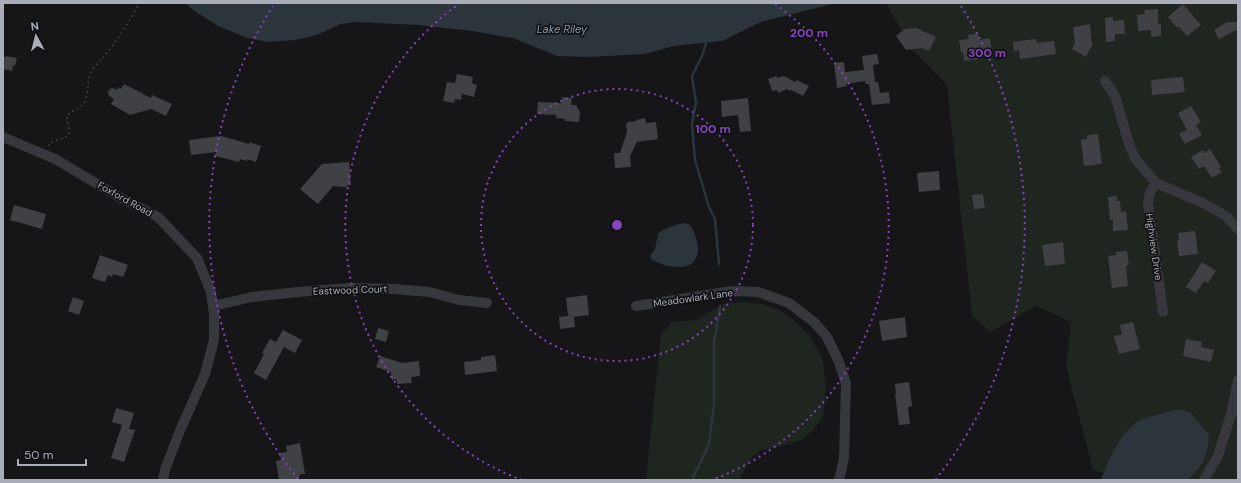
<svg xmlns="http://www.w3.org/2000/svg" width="1241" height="483" font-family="'DM Sans',sans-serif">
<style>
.green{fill:#1e261f}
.water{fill:#2c353c}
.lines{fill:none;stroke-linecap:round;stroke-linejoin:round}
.stream{stroke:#2c353c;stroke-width:2.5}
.building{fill:#404145}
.path{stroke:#3d3f44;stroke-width:1.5;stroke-dasharray:2 3;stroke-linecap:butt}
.street{stroke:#37383d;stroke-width:10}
.ring{fill:none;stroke:#8446be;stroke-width:2;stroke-dasharray:2 4}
.labels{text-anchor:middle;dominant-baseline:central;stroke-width:3.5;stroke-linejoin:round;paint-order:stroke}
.street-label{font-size:10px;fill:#a8adb8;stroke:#111113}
.water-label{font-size:11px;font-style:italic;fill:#7f9bb3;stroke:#111113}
.centre{fill:#8446be;stroke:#111113;stroke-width:2}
.ring-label{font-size:12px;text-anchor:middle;font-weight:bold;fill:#8446be;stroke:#111113;stroke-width:3.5;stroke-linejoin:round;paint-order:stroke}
</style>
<rect width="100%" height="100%" fill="#161618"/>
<path class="green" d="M886,3H1238V480H1131L1093,470L1066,366L1071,322L1036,306L990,332L972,316L947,85L912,49Z
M742,302L761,304L778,309L793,319L810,336L823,360L826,388L823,417L814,429L802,440L778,447L761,450L752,457L739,480H646L661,334L672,322L696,320L724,304Z"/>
<path class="water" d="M185,3H836L761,22L722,41L673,46L645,54L589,57L557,56L513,38L473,31L419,25L355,22L341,24L317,35L295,40L268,42L247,38L218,26L196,12Z
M684,223L690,225C701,242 704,269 676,267C667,267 659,263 652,260L650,256L655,249L658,234L661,231L678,224Z
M1179,409L1191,413L1209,435C1208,457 1203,464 1188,480H1101C1109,460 1121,428 1143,419C1155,415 1167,412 1179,409Z"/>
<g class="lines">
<path class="stream" d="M707,40L702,56L692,76L696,103L692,124L695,160L709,207L715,219L719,264
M692,480L709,444L714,404V343L720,306"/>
</g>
<path class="building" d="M1183,4L1201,25L1187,36L1178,26L1177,28L1168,17Z
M1158,9V24L1161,23V36L1151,37V30L1138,31L1137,15L1145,14L1144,10Z
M1113,17V21L1124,20L1125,34H1115V41L1106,42L1105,18Z
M1227,22H1238V30L1234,31L1219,39L1214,30Z
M1090,24L1092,45L1086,57L1072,49L1075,43L1073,27Z
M916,28L936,37L929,51L922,48L906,50L896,36L905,29Z
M978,33L979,40L990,38L992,54L978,56L979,59L964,61L963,52H961L959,40L969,39L968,35Z
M1036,39L1037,43L1054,41L1056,54L1020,59L1019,50L1014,51L1013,42Z
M877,54L879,64L873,65L875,82H878L880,93L889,92L890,103L872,105L869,84H866L865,81L846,84L847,86L837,88L834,63L844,62L845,72L864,70L862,56Z
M6,56L17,58L15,66L13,65L12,71L3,69V57H6Z
M457,74L473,77L472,83L477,85L474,97L462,94L461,100L455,99L454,103L443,101L447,82L455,83Z
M777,76V78L784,76L795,82L797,80L809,86L803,96L791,90L790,91L787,89L778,93L777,90L772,91L768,79Z
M1183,77L1185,92L1152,95L1151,80Z
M124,84L151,98L152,95L172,104L166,116L151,109L130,115L111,104L114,99L109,96L108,92L110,89L113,88L117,90L119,87L121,89Z
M562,97L572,98L571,105H576L580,112L579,122L565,121V119L556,118V115L537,114L538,102L562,103Z
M748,98L751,131L740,132L738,115L722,117L721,101Z
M1191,106L1201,122L1196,125L1202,135L1185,144L1179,134L1187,130L1178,113Z
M645,118L646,123L656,122L658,139L637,142L630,156L631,167L615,168L614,153H620L627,132L626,124L628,122L636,121V120Z
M1098,134L1102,164L1084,166L1081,140L1087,139V135Z
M221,136L249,144V142L261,146L256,162L247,159V161L240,159L239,162L215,156L216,152L191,155L189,140Z
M1210,149L1221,167L1219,168L1222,172L1212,178L1204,166L1199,169L1191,157L1203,150L1204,153Z
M349,162L351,185H348L346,187L333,186L318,204L300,189L322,164Z
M939,171L940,190L919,192L917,173Z
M983,194L985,208L974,209L972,195Z
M1117,196V201H1120L1121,212L1126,211L1128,230L1113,231V220H1110L1108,197Z
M14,205L46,214L42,229L10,220Z
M1195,231L1198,254L1179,256L1177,241L1179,240L1178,233Z
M1063,242L1065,264L1045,266L1042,245Z
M1127,251L1129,265L1126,266L1128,286L1112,288L1108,256L1116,255V252Z
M100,255L128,265L123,277L113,274L112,277L108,275L105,282L92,278Z
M1202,262L1216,271L1208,283L1204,281L1196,293L1186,287Z
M587,295L589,315L574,317L575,327L560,329L559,317L568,316L566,298Z
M73,297L84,301L79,315L68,311Z
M905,317L907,337L882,341L879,321Z
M1133,322L1140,349L1119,354L1114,336L1122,334L1120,325Z
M378,328L389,331L386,342L375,339Z
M283,330L302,340L295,353L284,347L266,380L254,373L264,354L262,353L270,339L276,342Z
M1186,339L1202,342L1201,347L1214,350L1211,362L1183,356Z
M495,355L497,371L465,375L464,362L481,360V357Z
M380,356L402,363L419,361L420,376L411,377L412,383L397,384V379L392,380L391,372L376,367Z
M909,382L912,406L908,407L910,424L899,425L895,394H896L895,384Z
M116,408L134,413L129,429L135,430L124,462L111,458L122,425L112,422Z
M300,443L305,474H301L297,480H279L276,461L281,460L280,453L287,452L286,446Z"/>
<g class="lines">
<path class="path" d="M48,146L50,143L68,136C71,130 67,124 67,118C68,110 79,110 83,104C90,95 86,82 91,72C95,65 103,59 107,53C118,39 132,18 139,3"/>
<path class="street" d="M1105,81L1115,96L1130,147L1136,160L1156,183L1203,203L1226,216L1238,229
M3,137L55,159L121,198L158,217L197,258L211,292L214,314V340L205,374L179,433L165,470L163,480
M1156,183L1150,192L1148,203L1163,312
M213,306L252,297L298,292L350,288L393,289L430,292L459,300L487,303
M636,306L732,291L758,292L789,303L814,322L827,337L839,362L846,384L844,458L839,480
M1231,414L1238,380
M1204,480L1218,456L1231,414L1238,411"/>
</g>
<g class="ring">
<circle cx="617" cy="225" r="136"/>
<path d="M522 480A272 272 0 0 1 459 4M775 4A272 272 0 0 1 712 480"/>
<path d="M298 479A408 408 0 0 1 273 6M961 6A408 408 0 0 1 936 479"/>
</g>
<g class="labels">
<g class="street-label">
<text transform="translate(125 199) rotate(29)">Foxford Road</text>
<text transform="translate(1154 247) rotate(82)">Highview Drive</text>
<text transform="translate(350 290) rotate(-2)">Eastwood Court</text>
<text transform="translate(693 298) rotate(-8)">Meadowlark Lane</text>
</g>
<g class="water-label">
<text x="562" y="29">Lake Riley</text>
</g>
</g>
<circle cx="617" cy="225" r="6" class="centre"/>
<g class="ring-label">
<text x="809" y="37">200 m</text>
<text x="987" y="57">300 m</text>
<text x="713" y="133">100 m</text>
</g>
<rect width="1241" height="483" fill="none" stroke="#a8adb8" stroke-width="8"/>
<g transform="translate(36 36) rotate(353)" stroke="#111113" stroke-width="3" paint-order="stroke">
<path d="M0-3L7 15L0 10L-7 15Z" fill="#a8adb8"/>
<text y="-6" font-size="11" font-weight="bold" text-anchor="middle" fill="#a8adb8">N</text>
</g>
<path d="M18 459v6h68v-6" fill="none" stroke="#a8adb8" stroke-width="2"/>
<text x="24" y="459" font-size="12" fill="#a8adb8" stroke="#111113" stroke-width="3" paint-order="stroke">50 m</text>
</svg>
